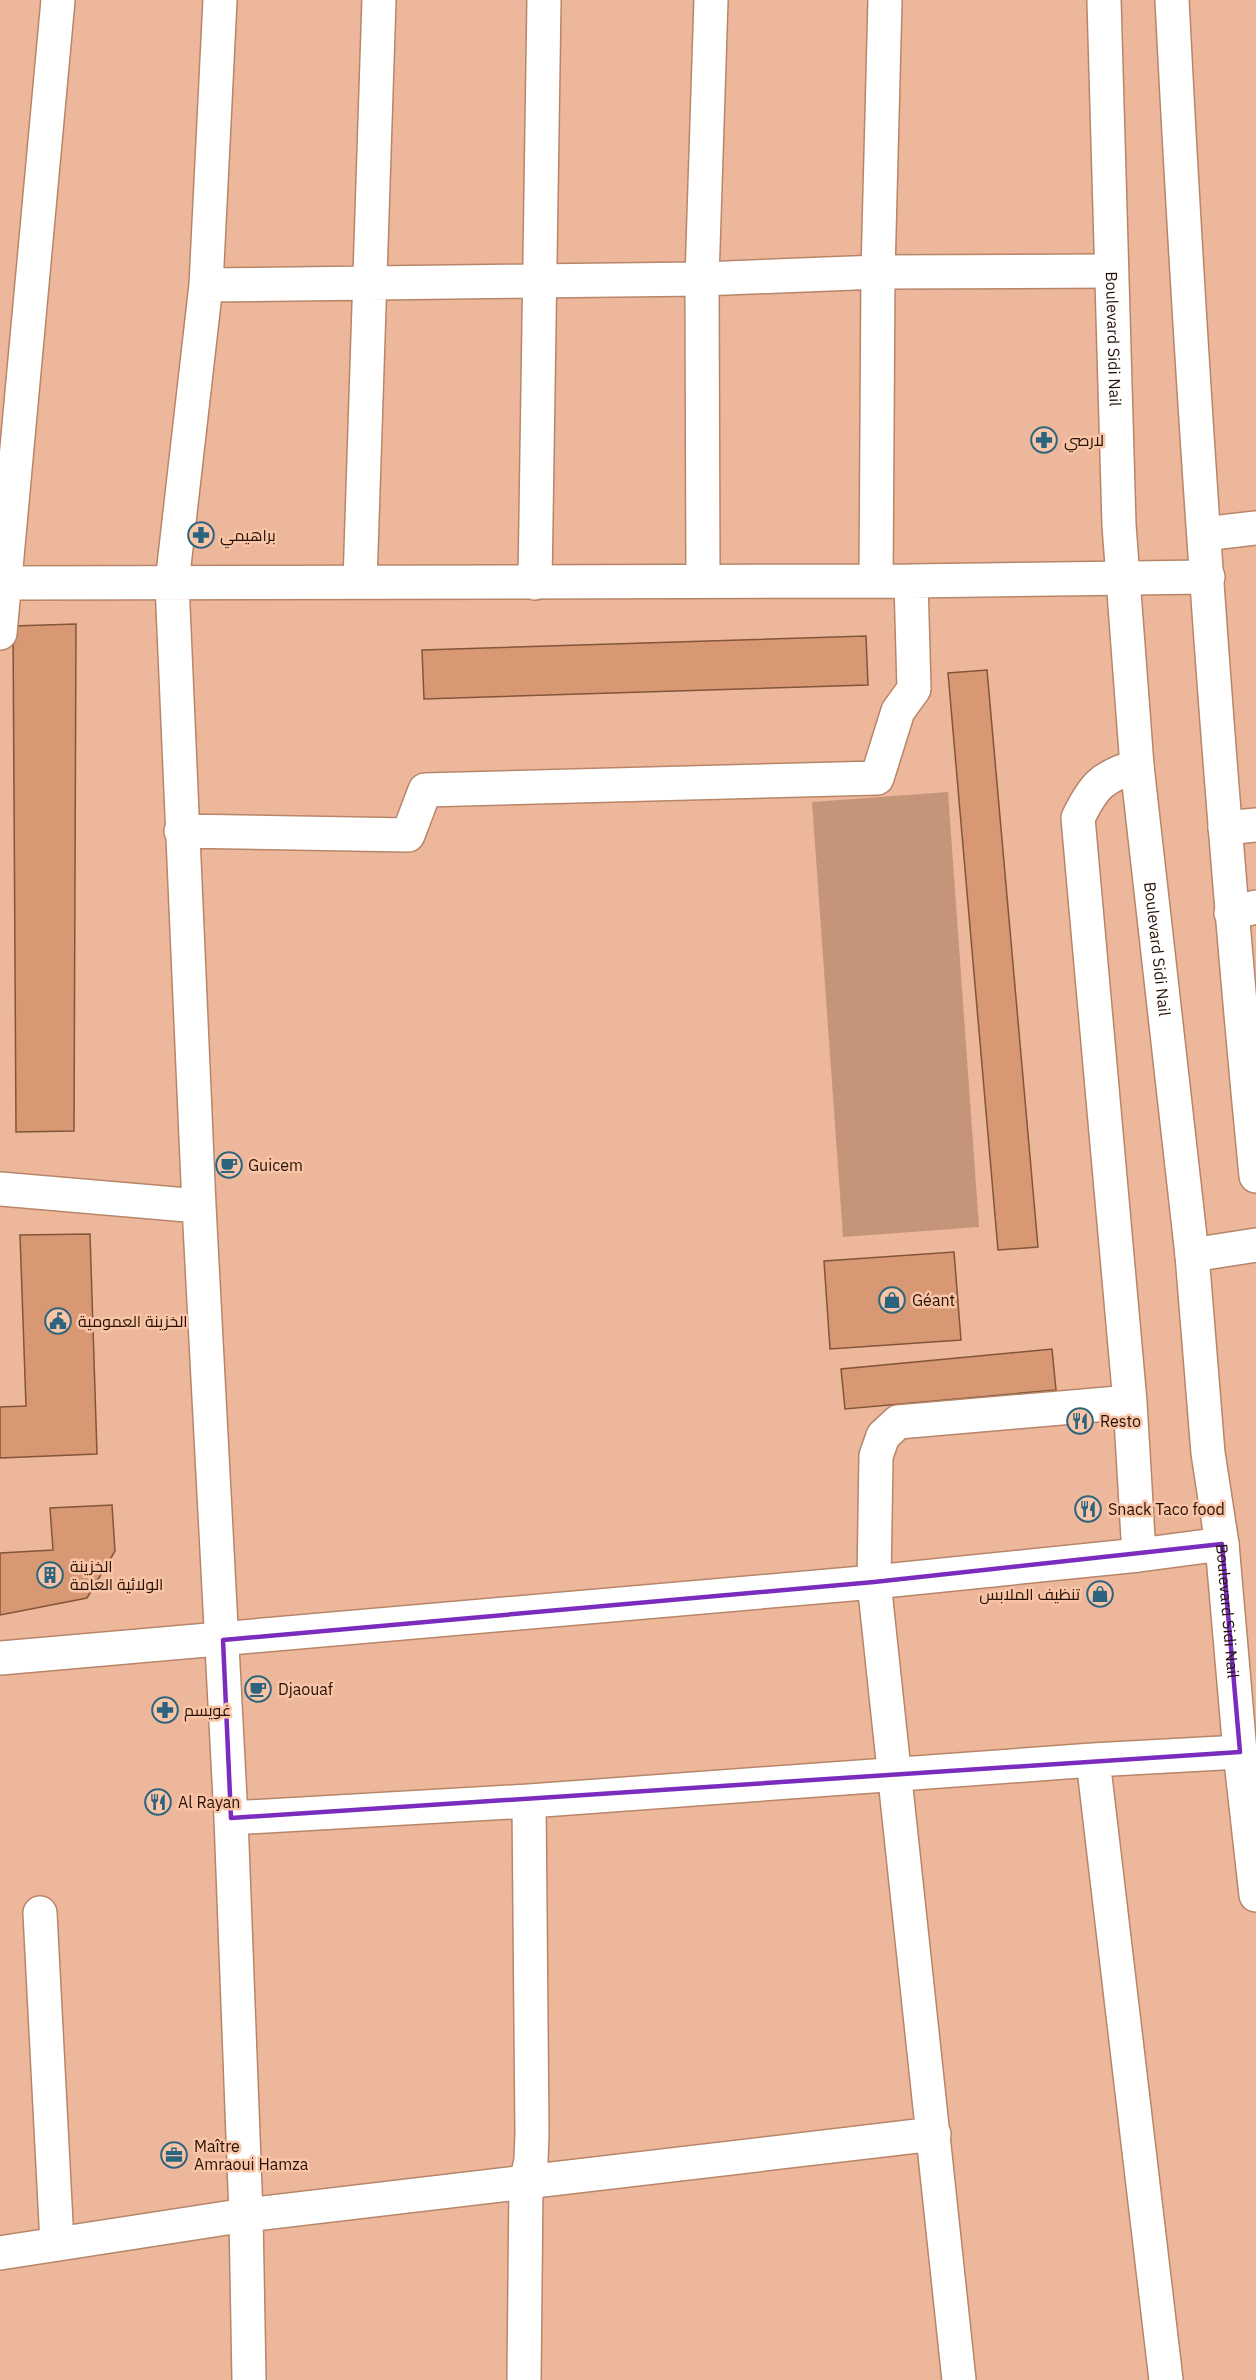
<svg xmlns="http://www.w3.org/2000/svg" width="1256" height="2380" font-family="'IBM Plex Sans',Cairo,sans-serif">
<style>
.green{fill:#c5957a}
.building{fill:#d79873;stroke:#83553a;stroke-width:1.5}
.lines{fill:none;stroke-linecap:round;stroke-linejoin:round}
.minor-casing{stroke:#b78669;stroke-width:36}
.major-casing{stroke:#b78669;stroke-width:36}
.minor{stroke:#fff;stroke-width:33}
.major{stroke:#fff;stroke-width:33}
.marked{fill:none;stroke:#7b2cbf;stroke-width:4.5;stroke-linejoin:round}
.labels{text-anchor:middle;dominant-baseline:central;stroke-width:5;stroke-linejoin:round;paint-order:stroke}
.street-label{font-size:16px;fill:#251207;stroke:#fac4a6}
.poi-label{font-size:16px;fill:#251207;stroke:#fac4a6;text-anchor:start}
</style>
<rect width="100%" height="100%" fill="#ecb79a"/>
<path class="green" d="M948,792L979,1227L843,1237L812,802Z"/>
<path class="building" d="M76,624L74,1131L16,1132L13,626Z
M866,636L868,685L424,699L422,650Z
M987,670L1038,1247L998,1250L948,673Z
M90,1234L97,1454L0,1458V1407L26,1406L20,1235Z
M954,1252L961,1340L830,1349L824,1261Z
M1052,1349L1056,1390L845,1409L841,1369Z
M112,1505L115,1551L87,1598L0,1615V1553L53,1550L50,1508Z"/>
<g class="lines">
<g class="minor-casing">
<path id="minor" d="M220,0L206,285L172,583L199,1206L231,1818L246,2215L249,2380
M206,285L702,279L878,272L1111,271
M1204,534L1256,528
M703,581L702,279L711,0
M876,581L878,272L885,0
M360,582L379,0
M0,583L911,581L1208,577
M535,583L544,0
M0,633L58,0
M1137,766C1102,777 1094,785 1078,818L1130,1402L1139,1555
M1225,828L1256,825
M181,831L408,835L425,790L877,778L898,711L914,689L911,581
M1231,913L1256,907
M0,1189L199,1206
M1192,1255L1256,1245
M0,1658L874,1582L1139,1555L1222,1544
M1093,1760L1166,2380
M231,1818L529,1801L1093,1760L1240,1752
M40,1913L57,2243
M0,2253L246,2215L934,2134
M524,2380L526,2183L531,2160L532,2134L529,1801
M959,2380L874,1582L876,1456L883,1436L898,1422L1130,1402"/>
</g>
<g class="major-casing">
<g id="major">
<path id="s1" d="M1104,0L1119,525L1137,766L1192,1255L1208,1453L1222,1544L1240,1752L1256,1895"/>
<path d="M1172,0C1192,393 1218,785 1256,1176"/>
</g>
</g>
<use href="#minor" class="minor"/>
<use href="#major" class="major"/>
</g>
<path class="marked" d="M1222,1544L1240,1752L231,1818L223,1640L874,1582Z"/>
<defs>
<g id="pharmacy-ring" transform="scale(1.35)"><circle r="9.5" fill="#fac4a6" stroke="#2b647e" stroke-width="1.5"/><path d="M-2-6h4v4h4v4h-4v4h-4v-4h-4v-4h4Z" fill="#2b647e"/></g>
<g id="cafe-ring" transform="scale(1.35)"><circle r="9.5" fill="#fac4a6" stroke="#2b647e" stroke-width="1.5"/><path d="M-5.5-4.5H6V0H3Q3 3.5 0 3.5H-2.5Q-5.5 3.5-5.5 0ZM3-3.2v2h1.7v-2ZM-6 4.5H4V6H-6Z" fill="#2b647e"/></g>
<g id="shop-ring" transform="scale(1.35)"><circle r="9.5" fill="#fac4a6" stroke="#2b647e" stroke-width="1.5"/><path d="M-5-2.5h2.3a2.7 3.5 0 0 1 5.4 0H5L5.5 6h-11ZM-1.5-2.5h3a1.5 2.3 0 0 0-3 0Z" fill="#2b647e"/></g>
<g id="civic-ring" transform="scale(1.35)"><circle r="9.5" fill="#fac4a6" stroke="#2b647e" stroke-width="1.5"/><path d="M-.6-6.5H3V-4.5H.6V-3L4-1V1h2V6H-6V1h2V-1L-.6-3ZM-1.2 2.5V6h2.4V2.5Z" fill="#2b647e"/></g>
<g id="restaurant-ring" transform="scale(1.35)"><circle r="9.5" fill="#fac4a6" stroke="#2b647e" stroke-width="1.5"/><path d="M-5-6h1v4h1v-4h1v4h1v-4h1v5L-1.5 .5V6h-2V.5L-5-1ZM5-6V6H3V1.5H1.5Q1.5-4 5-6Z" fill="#2b647e"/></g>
<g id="building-ring" transform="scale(1.35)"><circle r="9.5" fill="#fac4a6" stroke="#2b647e" stroke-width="1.5"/><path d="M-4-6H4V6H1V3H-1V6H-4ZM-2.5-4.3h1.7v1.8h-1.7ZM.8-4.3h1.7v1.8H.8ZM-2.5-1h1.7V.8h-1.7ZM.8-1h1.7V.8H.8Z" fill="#2b647e"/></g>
<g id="office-ring" transform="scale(1.35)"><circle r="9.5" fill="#fac4a6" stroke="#2b647e" stroke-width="1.5"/><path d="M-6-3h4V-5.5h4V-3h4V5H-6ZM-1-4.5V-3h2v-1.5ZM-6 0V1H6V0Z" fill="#2b647e"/></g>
</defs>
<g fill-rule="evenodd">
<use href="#pharmacy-ring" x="1044" y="440"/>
<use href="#pharmacy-ring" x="201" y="535"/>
<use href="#cafe-ring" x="229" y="1165"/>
<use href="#shop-ring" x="892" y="1300"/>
<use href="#civic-ring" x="58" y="1321"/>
<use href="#restaurant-ring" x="1080" y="1421"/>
<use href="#restaurant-ring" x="1088" y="1509"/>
<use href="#building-ring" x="50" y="1575"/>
<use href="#shop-ring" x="1100" y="1594"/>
<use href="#cafe-ring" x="258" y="1689"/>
<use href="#pharmacy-ring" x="165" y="1710"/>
<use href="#restaurant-ring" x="158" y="1802"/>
<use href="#office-ring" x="174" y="2155"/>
</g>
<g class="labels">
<g class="street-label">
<text stroke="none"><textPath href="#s1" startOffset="339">Boulevard Sidi Nail</textPath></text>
<text stroke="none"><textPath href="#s1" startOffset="951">Boulevard Sidi Nail</textPath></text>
<text stroke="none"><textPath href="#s1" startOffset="1617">Boulevard Sidi Nail</textPath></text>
</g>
<g class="poi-label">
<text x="1064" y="440">لارصي</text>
<text x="220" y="535">براهيمي</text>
<text x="248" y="1165">Guicem</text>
<text x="912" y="1300">Géant</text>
<text x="78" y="1321">الخزينة العمومية</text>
<text x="1100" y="1421">Resto</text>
<text x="1108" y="1509">Snack Taco food</text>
<text x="70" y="1566">الخزينة<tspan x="70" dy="18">الولائية العامة</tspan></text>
<text x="1080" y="1594" text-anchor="end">تنظيف الملابس</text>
<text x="278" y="1689">Djaouaf</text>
<text x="184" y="1710">غويسم</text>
<text x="178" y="1802">Al Rayan</text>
<text x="194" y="2146">Maître<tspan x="194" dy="18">Amraoui Hamza</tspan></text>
</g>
</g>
</svg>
